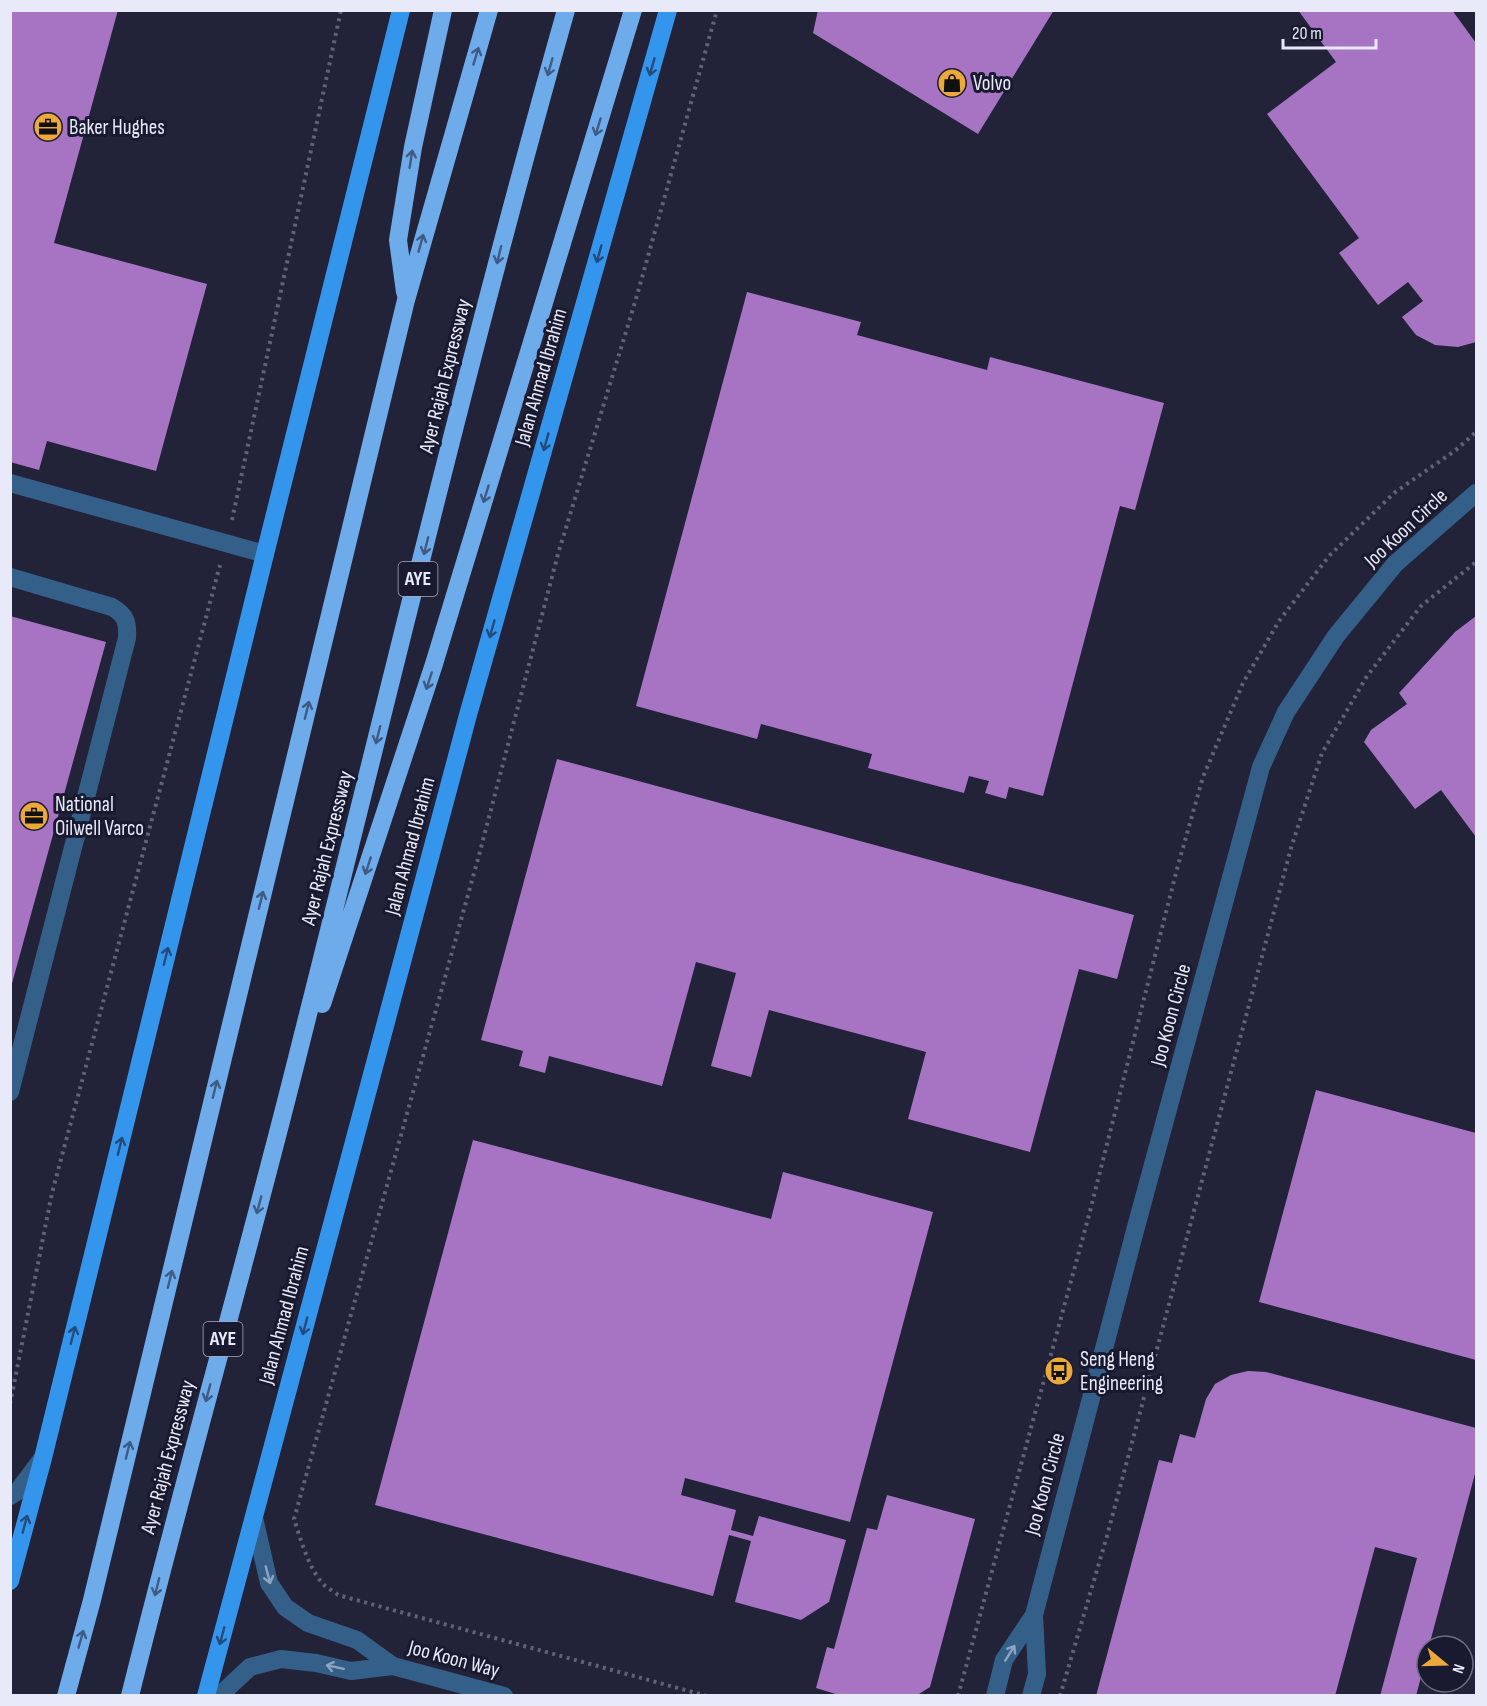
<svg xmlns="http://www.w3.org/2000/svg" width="1487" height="1706" font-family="'Sofia Sans Condensed',sans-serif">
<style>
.building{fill:#a674c3}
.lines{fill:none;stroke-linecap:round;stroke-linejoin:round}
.path{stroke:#606275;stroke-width:4;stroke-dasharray:3 4.5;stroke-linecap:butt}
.minor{stroke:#345f89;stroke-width:18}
.major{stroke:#3495ed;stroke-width:18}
.highway{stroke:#6eabea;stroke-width:18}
.oneway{stroke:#3f5b83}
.oneway2{stroke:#244b7b}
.oneway3{stroke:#8ea4c1}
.labels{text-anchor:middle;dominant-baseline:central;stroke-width:6;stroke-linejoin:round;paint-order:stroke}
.shield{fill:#191a2f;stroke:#aaacbc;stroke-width:1.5}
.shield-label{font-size:20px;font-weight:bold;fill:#e8eaf9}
.poi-label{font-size:21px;fill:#e8eaf9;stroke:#191a2f;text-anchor:start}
.street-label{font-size:21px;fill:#e8eaf9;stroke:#191a2f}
</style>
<rect width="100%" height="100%" fill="#222339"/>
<path class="building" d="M10,10H118L54,243L207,284L156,471L47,441L39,470L10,462Z
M818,10H1054L978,134L813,33Z
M1298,10H1452L1476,43V342L1458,347L1435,345L1416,335L1402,317L1423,301L1408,282L1378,305L1339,253L1359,238L1267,114L1336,62Z
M747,292L861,322L857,335L987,370L990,357L1164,403L1135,510L1120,506L1043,796L1009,787L1006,799L985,793L989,781L969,776L964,793L868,768L872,754L761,724L757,739L636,706Z
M10,616L106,642L11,987H10Z
M1476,616V837L1441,790L1415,809L1364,742L1371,730L1407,704L1399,693L1455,632Z
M557,759L1134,915L1117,979L1079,969L1030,1152L908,1119L926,1052L769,1010L751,1077L711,1066L736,973L696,962L662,1086L549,1056L545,1073L519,1066L523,1051L481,1040Z
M1316,1090L1476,1133V1360L1259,1302Z
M473,1140L771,1219L783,1172L933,1212L850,1522L685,1478L681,1495L736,1510L731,1530L753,1536L759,1516L846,1540L829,1602L801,1620L735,1602L751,1541L729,1535L713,1596L375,1505Z
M1248,1371L1266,1372L1476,1428V1470L1429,1646H1427V1654L1416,1696H1380L1417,1558L1375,1547L1335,1696H1096L1159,1460L1172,1463L1180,1434L1195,1438L1206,1399L1215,1384L1231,1375Z
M887,1495L975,1519L930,1687L916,1696H842L816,1688L827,1647L834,1649L867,1528L877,1530Z"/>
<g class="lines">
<path class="path" d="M232,520L341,10
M10,1404L52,1193L220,565
M707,1696L338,1595C333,1591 327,1588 323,1584C308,1567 301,1540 294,1519L478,859L558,554L636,299L717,10
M958,1696L1089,1215L1177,869L1203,777L1243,683L1279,621L1329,556L1394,493L1456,450L1476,432
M1060,1696L1107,1536L1291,848L1322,753L1367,676L1421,606L1476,562"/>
<path class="minor" d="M10,483L265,554
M10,577L112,607C126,615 128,623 127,638L10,1092
M10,1496L18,1491L42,1459
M254,1518L269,1583L285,1607L308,1623L357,1640L393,1666
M219,1696L250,1667L281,1659L316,1663L351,1671L393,1666L504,1696
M995,1696L1004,1660L1034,1615
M1031,1696L1037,1674L1034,1615L1136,1227L1261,767L1286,712L1336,636L1395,564L1476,493"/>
<path class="major" d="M10,1581L43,1458L265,554L401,10
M206,1696L468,715L668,10"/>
<path class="highway" d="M405,292L398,240L413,147L443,10
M322,1004L434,664L633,10
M66,1696L92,1600L406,300L489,10
M130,1696C181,1489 240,1284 292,1078C382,722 466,364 566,10"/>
</g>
<defs><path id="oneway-shaft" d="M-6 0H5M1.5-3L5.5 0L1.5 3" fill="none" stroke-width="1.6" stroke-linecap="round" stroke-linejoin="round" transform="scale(1.5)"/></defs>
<g class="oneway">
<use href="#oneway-shaft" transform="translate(476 56) rotate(-73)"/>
<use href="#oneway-shaft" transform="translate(550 67) rotate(106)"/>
<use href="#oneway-shaft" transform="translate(598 127) rotate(107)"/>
<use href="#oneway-shaft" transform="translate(411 159) rotate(-81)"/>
<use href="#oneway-shaft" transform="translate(421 243) rotate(-74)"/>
<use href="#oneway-shaft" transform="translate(499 255) rotate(104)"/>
<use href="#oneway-shaft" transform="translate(486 494) rotate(107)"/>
<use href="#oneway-shaft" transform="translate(426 546) rotate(104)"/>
<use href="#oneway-shaft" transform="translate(429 681) rotate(108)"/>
<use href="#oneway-shaft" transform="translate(307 710) rotate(-76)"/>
<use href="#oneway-shaft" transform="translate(378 735) rotate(104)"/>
<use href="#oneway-shaft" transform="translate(368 866) rotate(108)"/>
<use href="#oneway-shaft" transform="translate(261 900) rotate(-76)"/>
<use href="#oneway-shaft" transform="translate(215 1089) rotate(-76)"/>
<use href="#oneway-shaft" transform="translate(259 1205) rotate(105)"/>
<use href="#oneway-shaft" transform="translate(170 1279) rotate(-76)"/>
<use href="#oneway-shaft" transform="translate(208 1393) rotate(105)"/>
<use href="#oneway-shaft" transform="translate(128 1450) rotate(-76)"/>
<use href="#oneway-shaft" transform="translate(157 1587) rotate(104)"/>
<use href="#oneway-shaft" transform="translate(81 1639) rotate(-74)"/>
</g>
<g class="oneway2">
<use href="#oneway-shaft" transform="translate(652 67) rotate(106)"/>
<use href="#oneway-shaft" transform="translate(599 254) rotate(106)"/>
<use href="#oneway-shaft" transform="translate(546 442) rotate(106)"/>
<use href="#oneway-shaft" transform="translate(492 629) rotate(106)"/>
<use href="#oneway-shaft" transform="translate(166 956) rotate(-76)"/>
<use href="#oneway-shaft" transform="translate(120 1146) rotate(-76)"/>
<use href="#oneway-shaft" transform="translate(305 1326) rotate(105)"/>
<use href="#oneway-shaft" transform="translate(73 1335) rotate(-76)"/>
<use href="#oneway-shaft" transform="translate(25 1524) rotate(-75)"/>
<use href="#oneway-shaft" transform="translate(222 1636) rotate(105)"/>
</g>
<g class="oneway3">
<use href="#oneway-shaft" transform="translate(268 1575) rotate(75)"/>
<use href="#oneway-shaft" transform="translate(1010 1653) rotate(-58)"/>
<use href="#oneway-shaft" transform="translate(335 1667) rotate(-168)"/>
</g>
<defs>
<g id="shop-disc" transform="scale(1.5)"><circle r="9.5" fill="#eba93a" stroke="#191a2f"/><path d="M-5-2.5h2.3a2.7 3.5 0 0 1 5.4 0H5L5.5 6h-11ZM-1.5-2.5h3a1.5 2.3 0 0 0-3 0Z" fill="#111"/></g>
<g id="office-disc" transform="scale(1.5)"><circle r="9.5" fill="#eba93a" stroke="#191a2f"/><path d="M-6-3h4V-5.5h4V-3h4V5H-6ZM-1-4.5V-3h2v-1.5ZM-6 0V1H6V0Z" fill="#111"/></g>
<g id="bus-disc" transform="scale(1.5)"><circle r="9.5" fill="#eba93a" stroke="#191a2f"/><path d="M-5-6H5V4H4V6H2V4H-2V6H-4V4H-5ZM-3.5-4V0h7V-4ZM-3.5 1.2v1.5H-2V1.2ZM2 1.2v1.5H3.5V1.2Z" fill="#111"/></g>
</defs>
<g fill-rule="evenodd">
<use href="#shop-disc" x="952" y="83"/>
<use href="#office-disc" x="48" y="127"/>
<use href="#office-disc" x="34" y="816"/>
<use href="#bus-disc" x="1059" y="1371"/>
</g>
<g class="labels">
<g class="shield">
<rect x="398.5" y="562" width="39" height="34" rx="4.5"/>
<rect x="203.5" y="1322" width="39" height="34" rx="4.5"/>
</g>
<g class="shield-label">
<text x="418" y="579">AYE</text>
<text x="223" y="1339">AYE</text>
</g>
<g class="poi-label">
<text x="973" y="83">Volvo</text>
<text x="69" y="127">Baker Hughes</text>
<text x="55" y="804">National<tspan x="55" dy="24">Oilwell Varco</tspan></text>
<text x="1080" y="1359">Seng Heng<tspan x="1080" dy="24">Engineering</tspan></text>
</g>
<g class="street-label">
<text transform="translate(445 376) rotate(-76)">Ayer Rajah Expressway</text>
<text transform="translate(541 377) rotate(-74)">Jalan Ahmad Ibrahim</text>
<text transform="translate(1406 528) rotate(-43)">Joo Koon Circle</text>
<text transform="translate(410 846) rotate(-75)">Jalan Ahmad Ibrahim</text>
<text transform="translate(327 848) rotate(-76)">Ayer Rajah Expressway</text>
<text transform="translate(1171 1015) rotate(-75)">Joo Koon Circle</text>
<text transform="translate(284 1315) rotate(-75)">Jalan Ahmad Ibrahim</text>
<text transform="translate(168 1457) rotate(-75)">Ayer Rajah Expressway</text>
<text transform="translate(1045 1484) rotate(-75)">Joo Koon Circle</text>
<text transform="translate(454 1659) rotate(15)">Joo Koon Way</text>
</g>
</g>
<rect width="1487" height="1706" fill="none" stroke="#e8eaf9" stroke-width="24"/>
<g transform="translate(1445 1664) rotate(109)"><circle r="28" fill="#191a2f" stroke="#6c6d80" stroke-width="1.5"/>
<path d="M0-4.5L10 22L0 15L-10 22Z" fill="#eba93a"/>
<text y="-9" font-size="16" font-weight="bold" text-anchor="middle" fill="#e8eaf9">N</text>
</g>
<path d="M1283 39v9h93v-9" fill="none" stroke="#e8eaf9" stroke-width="3"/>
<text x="1292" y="39" font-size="18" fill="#e8eaf9" stroke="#191a2f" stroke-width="4.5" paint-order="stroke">20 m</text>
</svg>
